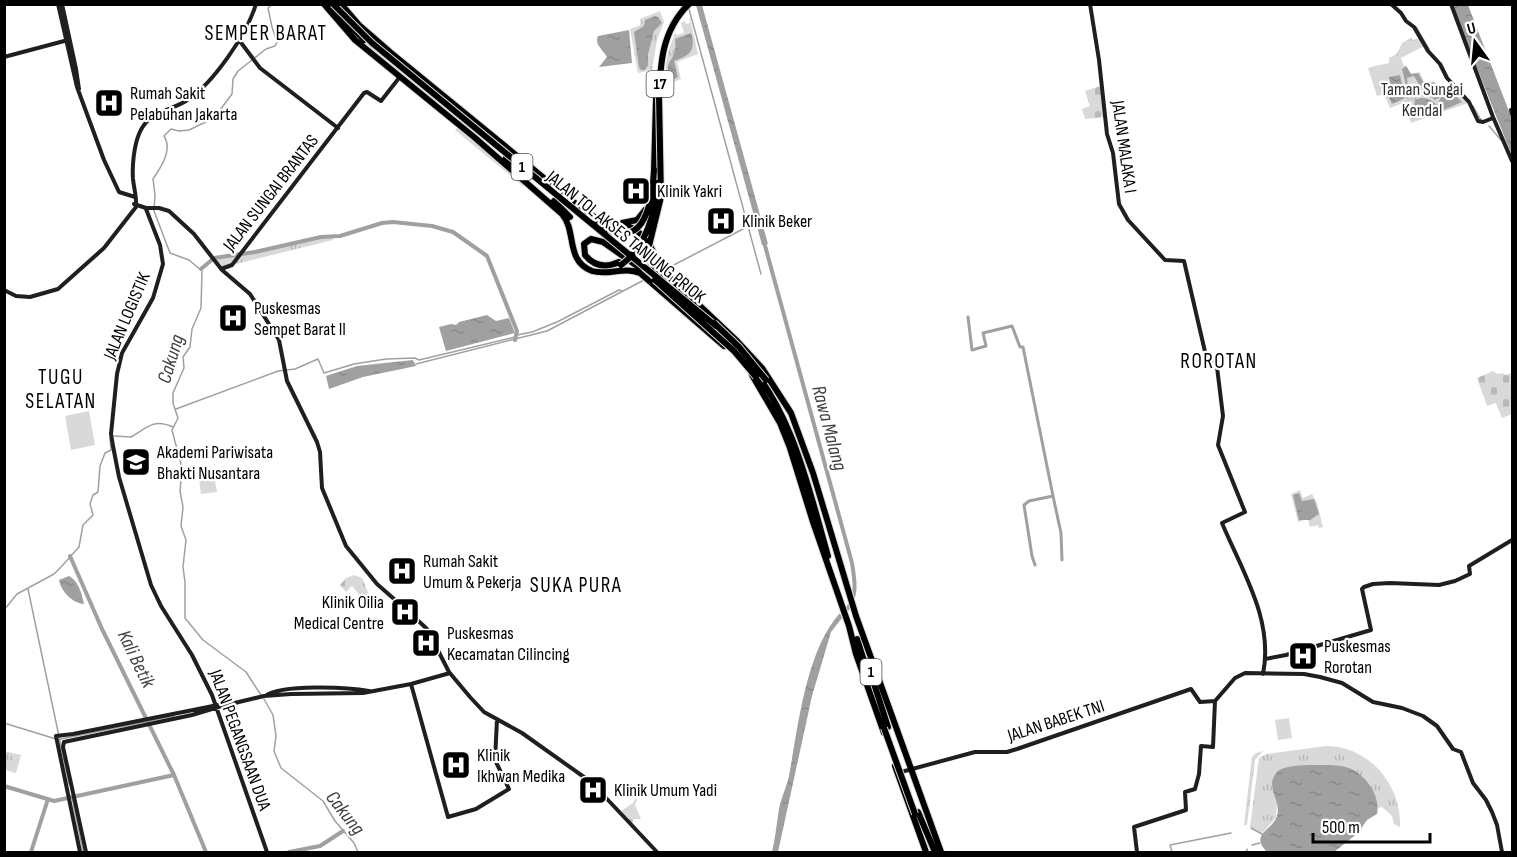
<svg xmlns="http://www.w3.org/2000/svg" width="1517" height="857" font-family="'Sofia Sans Condensed',sans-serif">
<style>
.grass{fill:url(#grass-tufts)}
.cemetery{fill:url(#cemetery-stones)}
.pitch{fill:#d9d9d9}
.water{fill:url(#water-ripples)}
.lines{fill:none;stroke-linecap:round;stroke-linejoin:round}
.stream{stroke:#a0a0a0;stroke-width:1.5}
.canal{stroke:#a0a0a0;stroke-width:3}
.river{stroke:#a0a0a0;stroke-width:4}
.highway-casing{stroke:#dbdbdb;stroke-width:8}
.secondary{stroke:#1f1f1f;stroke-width:4}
.highway{stroke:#000;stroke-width:6}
.highway-bridge-casing{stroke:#dbdbdb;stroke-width:8;stroke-linecap:butt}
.highway-bridge{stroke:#000;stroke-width:6}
.labels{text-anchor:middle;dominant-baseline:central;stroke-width:4.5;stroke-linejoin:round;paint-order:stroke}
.shield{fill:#fff;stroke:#4c4c4c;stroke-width:1.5}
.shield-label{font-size:16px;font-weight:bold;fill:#000}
.park-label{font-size:18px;fill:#303030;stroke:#fff}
.poi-label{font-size:18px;fill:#000;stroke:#fff;text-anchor:start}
.street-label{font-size:18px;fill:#000;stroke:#fff}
.water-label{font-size:20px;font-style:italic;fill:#414141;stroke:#fff}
.quarter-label{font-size:21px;letter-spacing:1.5px;fill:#000;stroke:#fff}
</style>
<defs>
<pattern id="grass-tufts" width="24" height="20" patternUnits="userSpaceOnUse" patternTransform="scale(1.5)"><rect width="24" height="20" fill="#d9d9d9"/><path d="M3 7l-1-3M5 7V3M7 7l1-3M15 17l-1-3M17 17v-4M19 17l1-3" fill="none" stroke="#b8b8b8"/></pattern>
<pattern id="cemetery-stones" width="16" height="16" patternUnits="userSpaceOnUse" patternTransform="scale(1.5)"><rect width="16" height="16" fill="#d9d9d9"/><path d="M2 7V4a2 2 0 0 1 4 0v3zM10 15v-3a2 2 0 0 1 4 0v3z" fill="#b8b8b8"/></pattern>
<pattern id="water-ripples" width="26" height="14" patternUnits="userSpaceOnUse" patternTransform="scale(1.5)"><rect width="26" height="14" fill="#a0a0a0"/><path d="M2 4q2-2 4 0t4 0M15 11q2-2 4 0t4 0" fill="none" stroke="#888"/></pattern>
</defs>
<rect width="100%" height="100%" fill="#fff"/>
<path class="grass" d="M660,11L664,22L657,40L652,70L638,73L630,29L641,25L640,19Z
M689,18H690L698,54L677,62L681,79L668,84C662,68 669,48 675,33L677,35L684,33L681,23L685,21L686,24L690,23Z
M350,28L479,136L474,137L527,183L523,186L455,130L459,126L355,40Z
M1411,38L1413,40L1421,38L1424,46L1401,58L1404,66H1406L1411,74L1420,72L1423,81L1435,82L1441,94L1452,91L1454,94L1459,92L1468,103L1411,123L1403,103L1390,108L1384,94L1377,96L1368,68L1389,63V58L1397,54L1402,43Z
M317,236L331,237L333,240L223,267L216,260Z
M214,476L217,492L201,494L199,479Z
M1300,490L1303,498L1312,494L1317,503L1323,527L1319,528L1318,525L1310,527L1308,519L1298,522L1291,494Z
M1326,746C1369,746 1402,785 1400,827L1394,824L1392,816L1382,807L1378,808C1377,797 1372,791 1366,783C1350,763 1329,765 1306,766C1296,767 1287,765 1279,771L1276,818L1262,833L1250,827L1259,758L1266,754Z
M4,751L21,755L16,773L5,770Z
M1263,751L1255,760L1247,825H1244L1252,757L1256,753Z"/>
<path class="cemetery" d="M1100,86L1104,117L1085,119L1082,109L1090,106L1085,91Z
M1493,371L1497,374L1502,373L1506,375L1512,373V414L1502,418L1496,403L1487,406L1477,378Z
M354,575L362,578L370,597L364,600L352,586L346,592L340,585L346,578Z
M636,797L637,800L635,805L641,819H634L632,823L621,811L633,803Z"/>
<path class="pitch" d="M1392,63L1394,74L1373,78L1371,67Z
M89,411L95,445L71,450L65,416Z
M1289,718L1292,738L1278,740L1275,720Z"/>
<path class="water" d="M696,5H702L768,244L762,245Z
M1452,5H1468L1512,119V156Z
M655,16L658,17L662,23L654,31L648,54V65L645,70H641L639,67L634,32L644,26L645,20Z
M629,30L632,63L599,67L607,57C603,50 594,44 598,36Z
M691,33C696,51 690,55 674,61L678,77L672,80C662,61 673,63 675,50C676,46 675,42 675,39Z
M1406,66L1411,74L1418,73L1423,81L1434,83L1436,86L1433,85L1437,88L1440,95L1451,91L1452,95H1455L1462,102L1441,111L1412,119L1407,108L1408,104L1413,116L1417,117L1430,113V106L1428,103L1424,111L1418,112L1414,105L1415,100C1425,95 1432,101 1437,105L1441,97L1435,100L1427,94L1426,90L1431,85L1427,86L1423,91L1414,76L1407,78L1408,88L1411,93H1408L1402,69Z
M1400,75L1405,98L1392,104L1387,93L1392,92L1389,77Z
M487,315L496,321L509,318L515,333L446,351L439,327L451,324L456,325L459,322Z
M413,360L416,366L363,377L329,389L326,376L357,366Z
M1299,493L1302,501L1314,499L1319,514L1310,520H1299L1293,495Z
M69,576C78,580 82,594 84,604C72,603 61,591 59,580Z
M840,613L842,618L831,632L812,696L778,852H772C775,840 776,828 778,816C779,802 786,789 789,776C798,727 806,650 840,613Z
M1325,765C1333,765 1341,765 1349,768C1366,775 1381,796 1377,814L1367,820L1358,833L1334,852L1266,851C1250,833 1273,830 1277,816C1282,800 1263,786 1278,771C1286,764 1314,765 1325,765Z"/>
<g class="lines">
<path class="stream" d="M689,9L761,274
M1416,27L1429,49
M1473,106L1481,120
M1489,126L1501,140
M666,269L747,227
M517,335L532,332L557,322L619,290L622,291
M416,364L547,331L644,280
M176,409L278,371L295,369L318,359L324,373L354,364L386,359L415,358L419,360L515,337
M114,436L131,437C147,428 153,418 173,427
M28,589L69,784
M4,610L17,594L54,574L61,567L79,547L83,525L93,515L90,504L93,495L98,492L100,466L105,453L111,450L110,438
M261,695L246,672L203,640L185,618V582L183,567L186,540L181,526L183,507L180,491L182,468L172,430L178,418L173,403V393L184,368L183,357L190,347L192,329L201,308L202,271L189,260L170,253L154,211L155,195L153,179C161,167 173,150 164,136L171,129L179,131L189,130L214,118L232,94L233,79L238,71L266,49L275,46L277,42L272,27L268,8L273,4
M264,699L273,715L276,736L274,751L281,768L323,801L335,821L354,843L358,852
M4,723L56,739
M61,739L174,716
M72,797L83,852
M1251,828L1262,834
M1252,845L1260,843
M1247,849V852
M1172,852L1170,845L1231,833"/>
<path class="canal" d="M968,317L972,350L986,346L983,333L1012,326L1020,347H1023L1053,496L1029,501L1024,505L1032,556L1035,565
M1053,496L1061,533L1062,560"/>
<path class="river" d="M764,242L852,563C855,582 858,597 845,612
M201,269L214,258L255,252L321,237L340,236L382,223L393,222L432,226L453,232L487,256L517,331L515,340
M70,556L102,629L174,775L206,852
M4,786L54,801L174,775
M31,852L48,799
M289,852L320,846L343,831"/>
<g class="highway-casing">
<path id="highway" d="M324,4L355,40L474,137L562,214C577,231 565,261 592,271C608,276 624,266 640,273L724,346
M329,4L364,40
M341,4L359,25L390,52L572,201L597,219L632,228L645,237L665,273L737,341L762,368L791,413L813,473L856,616L941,852
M659,101C660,66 661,31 689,4
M506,158L516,169
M654,170L656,99
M554,201L570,217
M622,223L637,220L645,210
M648,249L651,264L665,278
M619,262C606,268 594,266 585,255L584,244L591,239L603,242L640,268
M714,328L732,346
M740,354C792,408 808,486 828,556
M752,375L780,423L790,448L813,522L849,626L856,654L884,733
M857,639L866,667
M867,662L888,727
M895,766L926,852
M918,812L935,852"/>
</g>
<path class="secondary" d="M58,4L77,87L104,160L119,192L135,197
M62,4L76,69L79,89
M1090,4L1099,60L1107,134L1113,153L1119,204L1128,220L1165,260L1184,261L1206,356L1213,358L1217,367L1223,416L1218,445L1245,512L1222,523C1242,571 1274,620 1263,674
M1391,4L1401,13L1406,21L1414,27L1428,51L1440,64L1447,78L1469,102L1478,121L1483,122L1493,118
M1451,4L1493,117L1512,161
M239,40L260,68L338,128
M4,57L68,40
M1511,110L1512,114
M134,204L146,208H159L169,211L194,234L222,270L250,294L279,340L287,381L317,442L320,452L322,488L346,546L377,584L410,613L427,629L449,672L470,697L484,712L522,733L591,782L657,852
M146,209L160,245L163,264L153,298L122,353L117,374L111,434L113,446L119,477L151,585L161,606L192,655L212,695L267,852
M221,269L232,265L364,93L367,92L381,101L399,78
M4,290L16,296L30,297L58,289L104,248L136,207C137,198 134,189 133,179C132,166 134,146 139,134C148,111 168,112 186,101C213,84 247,34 256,4
M1265,659L1286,655L1371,630L1362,589L1364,587L1373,584L1390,583L1439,585L1455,581L1470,574L1469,566L1512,540
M411,684L448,817L476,809L509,789L495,760L497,719
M265,696C281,684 348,687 369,691
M1215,701L1235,678L1245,673L1304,674L1320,677L1342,683L1373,702L1402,708L1423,716L1437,726L1453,749L1461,752L1473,783L1486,800L1492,812L1497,825L1502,852
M64,742L192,715L222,706L264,696L291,694L363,693L411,684L450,673
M64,742L63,747L86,852
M901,772L975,752H1007L1017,749L1191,689L1200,702L1215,701
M80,852L56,736L73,734L218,705
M1137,852L1134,827L1186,810L1185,792L1195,789L1199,774L1201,746L1213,747L1215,701"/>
<use href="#highway" class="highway"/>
<g class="highway-bridge-casing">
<path id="highway-bridge" d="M333,4L372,43L716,326
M596,222C642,256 652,208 654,170
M649,246L661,197L659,96
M646,256V241
M621,265C646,247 656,212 657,183
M655,280L734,351L756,377
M714,323L739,347L766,380
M884,728L915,814"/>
</g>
<use href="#highway-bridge" class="highway-bridge"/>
</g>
<defs>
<g id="hospital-square" transform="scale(1.5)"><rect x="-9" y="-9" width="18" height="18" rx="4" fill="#000" stroke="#fff"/><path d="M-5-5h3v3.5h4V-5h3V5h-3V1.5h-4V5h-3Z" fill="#fff"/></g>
<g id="university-square" transform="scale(1.5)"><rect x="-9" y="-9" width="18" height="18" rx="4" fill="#000" stroke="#fff"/><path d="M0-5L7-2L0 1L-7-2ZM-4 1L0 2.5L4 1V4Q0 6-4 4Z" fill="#fff"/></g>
</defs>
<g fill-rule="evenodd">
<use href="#hospital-square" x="109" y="103"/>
<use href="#hospital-square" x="636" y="191"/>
<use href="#hospital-square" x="721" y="221"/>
<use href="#hospital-square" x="233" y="318"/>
<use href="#university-square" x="136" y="462"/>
<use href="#hospital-square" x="402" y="571"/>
<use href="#hospital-square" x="405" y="612"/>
<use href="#hospital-square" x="426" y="643"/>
<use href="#hospital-square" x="1303" y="656"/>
<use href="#hospital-square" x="456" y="765"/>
<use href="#hospital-square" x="593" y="790"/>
</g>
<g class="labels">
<g class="shield">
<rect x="646.5" y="71" width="27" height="26" rx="4.5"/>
<rect x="511.5" y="154" width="21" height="26" rx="4.5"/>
<rect x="860.5" y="659" width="21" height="26" rx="4.5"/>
</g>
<g class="shield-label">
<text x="660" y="84">17</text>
<text x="522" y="167">1</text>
<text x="871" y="672">1</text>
</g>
<g class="park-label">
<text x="1422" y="89">Taman Sungai<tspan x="1422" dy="21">Kendal</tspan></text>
</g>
<g class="poi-label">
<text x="130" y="93">Rumah Sakit<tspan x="130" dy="21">Pelabuhan Jakarta</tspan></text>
<text x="657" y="191">Klinik Yakri</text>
<text x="742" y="221">Klinik Beker</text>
<text x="254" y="308">Puskesmas<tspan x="254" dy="21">Sempet Barat II</tspan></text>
<text x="157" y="452">Akademi Pariwisata<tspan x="157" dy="21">Bhakti Nusantara</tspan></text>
<text x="423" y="561">Rumah Sakit<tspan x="423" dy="21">Umum &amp; Pekerja</tspan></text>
<text x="384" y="602" text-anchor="end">Klinik Oilia<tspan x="384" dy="21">Medical Centre</tspan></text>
<text x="447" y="633">Puskesmas<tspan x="447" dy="21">Kecamatan Cilincing</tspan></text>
<text x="1324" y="646">Puskesmas<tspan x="1324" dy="21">Rorotan</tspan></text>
<text x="477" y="755">Klinik<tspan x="477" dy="21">Ikhwan Medika</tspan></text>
<text x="614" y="790">Klinik Umum Yadi</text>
</g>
<g class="street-label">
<text transform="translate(1124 147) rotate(82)">JALAN MALAKA I</text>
<text transform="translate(271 193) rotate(-52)">JALAN SUNGAI BRANTAS</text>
<text transform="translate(626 237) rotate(39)">JALAN TOL AKSES TANJUNG PRIOK</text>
<text transform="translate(127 316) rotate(-67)">JALAN LOGISTIK</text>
<text transform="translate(1056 721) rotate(-18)">JALAN BABEK TNI</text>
<text transform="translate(240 740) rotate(70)">JALAN PEGANGSAAN DUA</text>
</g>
<g class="water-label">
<text transform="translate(171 359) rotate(-73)">Cakung</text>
<text transform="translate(829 428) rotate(75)">Rawa Malang</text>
<text transform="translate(136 659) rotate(64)">Kali Betik</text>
<text transform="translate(345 813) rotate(52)">Cakung</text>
</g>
<g class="quarter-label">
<text x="266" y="33">SEMPER BARAT</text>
<text x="1219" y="361">ROROTAN</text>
<text x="61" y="377">TUGU<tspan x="61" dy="24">SELATAN</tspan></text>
<text x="576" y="585">SUKA PURA</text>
</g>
</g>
<rect width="1517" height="857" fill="none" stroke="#000000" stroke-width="12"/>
<g transform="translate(1475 42) rotate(345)" stroke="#ffffff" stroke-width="4.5" paint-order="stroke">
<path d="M0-4.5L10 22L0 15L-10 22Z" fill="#000000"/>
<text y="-9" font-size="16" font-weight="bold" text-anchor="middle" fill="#000000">U</text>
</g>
<path d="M1313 833v9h117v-9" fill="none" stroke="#000000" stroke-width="3"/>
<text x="1322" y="833" font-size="18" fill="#000000" stroke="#ffffff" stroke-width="4.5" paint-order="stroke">500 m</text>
</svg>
